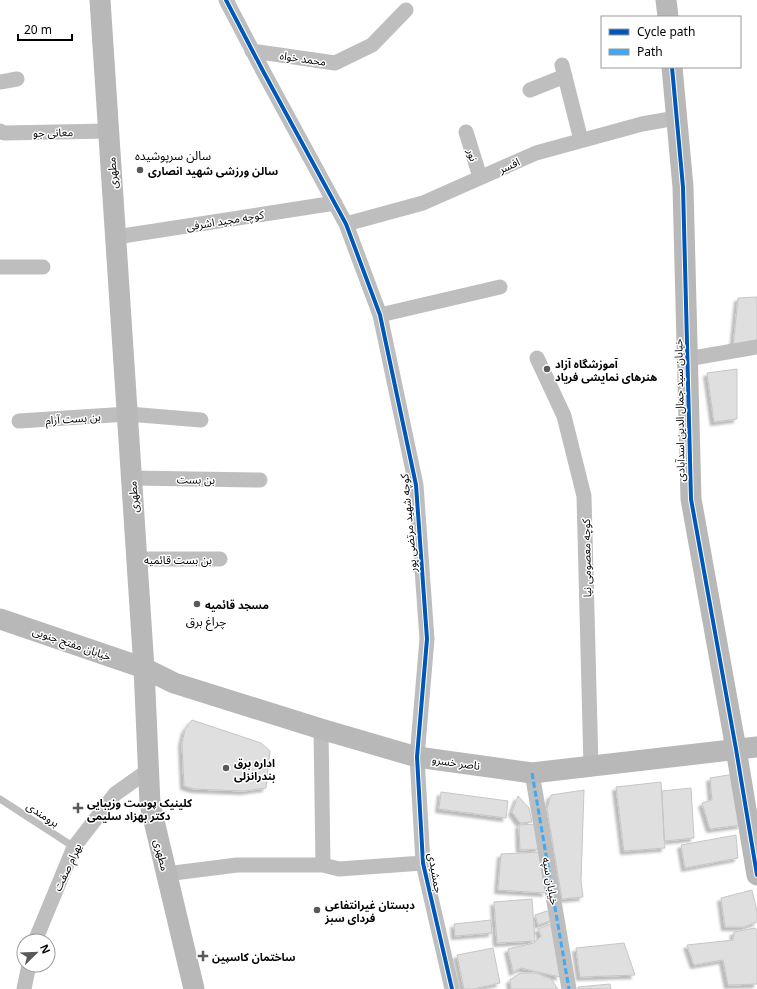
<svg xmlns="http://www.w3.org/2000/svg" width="757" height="989" font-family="'Noto Sans','Noto Sans Arabic',sans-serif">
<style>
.building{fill:#dfdfdf;stroke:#c6c6c6;filter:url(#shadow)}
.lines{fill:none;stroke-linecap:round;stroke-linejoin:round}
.lane{stroke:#bebebe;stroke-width:7}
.street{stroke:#bebebe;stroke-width:15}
.secondary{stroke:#b8b8b8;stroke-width:21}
.quiet{stroke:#3fa9f5;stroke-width:3;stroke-dasharray:6 3;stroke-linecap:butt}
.cycleway-casing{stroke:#fff;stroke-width:6}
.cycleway{stroke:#0057b8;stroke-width:4}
.poi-dot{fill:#595959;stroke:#fff;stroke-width:1.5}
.labels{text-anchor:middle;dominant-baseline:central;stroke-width:3;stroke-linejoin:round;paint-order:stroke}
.street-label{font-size:11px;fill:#000;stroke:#fff}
.poi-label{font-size:11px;font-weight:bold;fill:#000;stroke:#fff;text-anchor:start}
.neighbourhood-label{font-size:12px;fill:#000;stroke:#fff}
</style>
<defs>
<filter id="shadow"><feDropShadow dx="-3.5" dy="3.5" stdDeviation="1" flood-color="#0004"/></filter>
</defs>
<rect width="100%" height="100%" fill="#fff"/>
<path class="building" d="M757,297V344L733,348L738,298Z
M737,369V419L714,422L707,373Z
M192,720L261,743L270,751L266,788L244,791L194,789L184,786L182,743L185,730Z
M734,774L741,825L710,829L702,803L712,800L710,778Z
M661,782L665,848L624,851L616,787Z
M691,788L694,838L664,841L662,791Z
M584,790L581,881L583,897L562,899L547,809L551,795Z
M441,792L508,801L506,818L439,809Z
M518,796L529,808L532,822L520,823L512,812Z
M535,824L540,849L520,850L519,825Z
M736,835L738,858L685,868L681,845Z
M541,852L546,893L498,890L501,854Z
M752,890L757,911V922L744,927H725L721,898Z
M532,899L535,941L497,943L494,902Z
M550,910L553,920L538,925L535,915Z
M491,920L492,933L455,936L454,924Z
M553,923L560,977L521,968L513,972L508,949L534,943L541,936L538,929Z
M755,928L757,930V984L728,985L723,960L694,965L687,945L733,940L734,932Z
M624,943L635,975L580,977L576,948Z
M493,948L500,983L473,989H464L457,955Z
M520,973H536L551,979L558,989H511L510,980Z
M610,984L611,989H578V987Z"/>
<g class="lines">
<path class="lane" d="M0,799L74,847"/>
<path class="street" d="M226,0L263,71L346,224L380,315L416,485L427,639L417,757L423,863L452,989
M252,51L335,63L372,45L406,10
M562,65L581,140
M0,82L17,79
M530,90L565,76
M0,131L4,133L109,131
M466,132L480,177
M346,224L423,203L536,153L642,124L676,118
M116,237L335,203
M0,267H43
M380,315L500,287
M537,358L564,416L584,496L591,766
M687,359L757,347
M19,421L128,414L201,420
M132,478L260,480
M137,559H220
M321,729L323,865
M532,773L569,989
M166,874L237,865H323L339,869L423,863
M35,941L74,847L115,794L149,770
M24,989L29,965"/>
<path class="secondary" d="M100,0L144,668L150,804L194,989
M666,0L668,17
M672,67L683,187L691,499L736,749L757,875
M0,619L144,668L174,683L321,729L417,757L532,773L757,747"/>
<path class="quiet" d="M532,773L569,989"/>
<g class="cycleway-casing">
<path id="cycleway" d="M226,0L263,71L346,224L380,315L416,485L427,639L417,757L423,863L452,989
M672,67L683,187L691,499L736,749L757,875"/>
</g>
<use href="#cycleway" class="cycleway"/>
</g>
<g class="poi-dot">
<circle cx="140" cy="170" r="4"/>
<circle cx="547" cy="369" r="4"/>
<circle cx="197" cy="604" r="4"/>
<circle cx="226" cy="768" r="4"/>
<path d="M76 802h4v4h4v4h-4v4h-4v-4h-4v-4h4z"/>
<circle cx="317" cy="910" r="4"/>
<path d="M201 950h4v4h4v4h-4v4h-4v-4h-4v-4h4z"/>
</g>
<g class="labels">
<g class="street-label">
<text transform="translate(303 58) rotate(8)">محمد خواه</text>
<text transform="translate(53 132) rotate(-1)">معانی جو</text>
<text transform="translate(473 155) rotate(73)">نور</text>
<text transform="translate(509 165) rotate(-24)">افسر</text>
<text transform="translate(112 173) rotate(-94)">مطهری</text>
<text transform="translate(225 220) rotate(-9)">کوچه مجید اشرفی</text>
<text transform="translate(679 410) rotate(-91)">خیابان سید جمال الدین اسدآبادی</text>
<text transform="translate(73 418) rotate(-4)">بن بست آرام</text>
<text transform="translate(196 479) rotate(1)">بن بست</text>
<text transform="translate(133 497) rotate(-94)">مطهری</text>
<text transform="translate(408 523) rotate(-95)">کوچه شهید مرتضی پور</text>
<text transform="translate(586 558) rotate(-91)">کوچه معصومی نیا</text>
<text x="178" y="559">بن بست قائمیه</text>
<text transform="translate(72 643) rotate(19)">خیابان مفتح جنوبی</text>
<text transform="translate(456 762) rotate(8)">ناصر خسرو</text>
<text transform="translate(43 814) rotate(33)">برومندی</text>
<text transform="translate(162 855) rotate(77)">مطهری</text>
<text transform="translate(67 867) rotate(-65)">بهرام صفت</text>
<text transform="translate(436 873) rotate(80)">جمشیدی</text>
<text transform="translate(551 881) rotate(80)">خیابان سپه</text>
</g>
<g class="poi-label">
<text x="148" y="170">سالن ورزشی شهید انصاری</text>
<text x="555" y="363">آموزشگاه آزاد<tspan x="555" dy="13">هنرهای نمایشی فریاد</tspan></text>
<text x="205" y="604">مسجد قائمیه</text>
<text x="234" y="762">اداره برق<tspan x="234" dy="13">بندرانزلی</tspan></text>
<text x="87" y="802">کلینیک پوست وزیبایی<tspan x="87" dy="13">دکتر بهزاد سلیمی</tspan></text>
<text x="325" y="904">دبستان غیرانتفاعی<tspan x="325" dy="13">فردای سبز</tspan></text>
<text x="212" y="956">ساختمان کاسپین</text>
</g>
<g class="neighbourhood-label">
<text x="173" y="155">سالن سرپوشیده</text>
<text x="206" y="621">چراغ برق</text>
</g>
</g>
<rect x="601" y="16" width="140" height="52" fill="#ffffff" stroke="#999999"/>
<rect x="609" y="29" width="20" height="6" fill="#0057b8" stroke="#999999"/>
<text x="637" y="36" font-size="12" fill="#000000">Cycle path</text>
<rect x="609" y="49" width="20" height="6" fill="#3fa9f5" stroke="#999999"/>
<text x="637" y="56" font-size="12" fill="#000000">Path</text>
<g transform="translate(36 953) rotate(67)"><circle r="19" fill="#ffffff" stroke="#999999"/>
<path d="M0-3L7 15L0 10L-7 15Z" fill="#595959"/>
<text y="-6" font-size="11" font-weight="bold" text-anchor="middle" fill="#000000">N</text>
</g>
<path d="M18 34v6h54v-6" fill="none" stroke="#000000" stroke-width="2"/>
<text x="24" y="34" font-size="12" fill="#000000" stroke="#ffffff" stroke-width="3" paint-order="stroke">20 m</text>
</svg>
